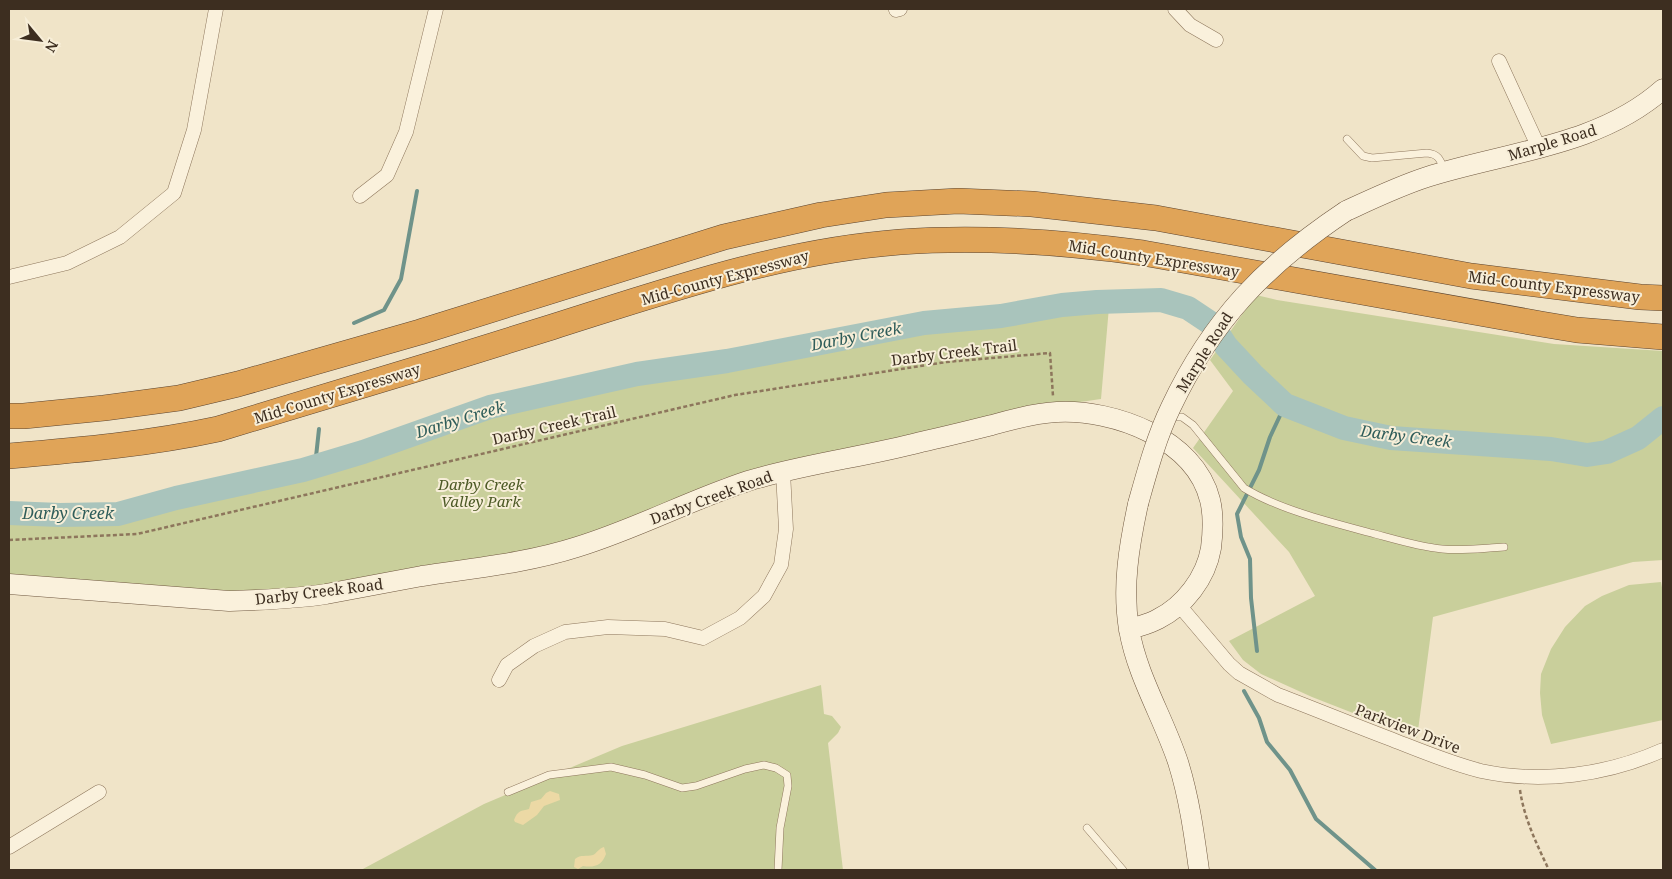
<svg xmlns="http://www.w3.org/2000/svg" width="1672" height="879" font-family="'Noto Serif',serif">
<style>
.green{fill:#c9cf9b}
.sand{fill:#ecd9a5}
.lines{fill:none;stroke-linecap:round;stroke-linejoin:round}
.stream{stroke:#6f938a;stroke-width:4}
.river{stroke:#a9c4bc;stroke-width:24}
.lane-casing{stroke:#8d765c;stroke-width:8}
.street-casing{stroke:#8d765c;stroke-width:15}
.secondary-casing{stroke:#6f573f;stroke-width:21}
.highway-casing{stroke:#5b4430;stroke-width:26}
.path{stroke:#8d765c;stroke-width:2.5;stroke-dasharray:4 2.5;stroke-linecap:butt}
.lane{stroke:#faf1dc;stroke-width:7}
.street{stroke:#faf1dc;stroke-width:14}
.secondary{stroke:#faf1dc;stroke-width:20}
.highway{stroke:#e0a458;stroke-width:25}
.secondary-bridge-casing{stroke:#6f573f;stroke-width:21;stroke-linecap:butt}
.secondary-bridge{stroke:#faf1dc;stroke-width:20}
.labels{text-anchor:middle;dominant-baseline:central;stroke-width:4;stroke-linejoin:round;paint-order:stroke}
.street-label{font-size:15px;fill:#3d2e20;stroke:#f7eed8}
.park-label{font-size:15px;font-style:italic;fill:#4d5a26;stroke:#f7eed8}
.water-label{font-size:16px;font-style:italic;fill:#2f5d5a;stroke:#f7eed8}
</style>
<rect width="100%" height="100%" fill="#f0e4c8"/>
<path class="green" d="M1256,295L1277,300L1554,344L1663,351V560L1633,562L1433,617L1417,738L1312,697L1261,674L1243,660L1229,641L1315,596L1289,552L1193,448L1233,391L1210,360Z
M1109,307L1101,399L1011,412L724,478L578,541L486,566L226,598L9,580V519L35,521L118,519L328,469L452,425L626,382L805,353L953,326Z
M1661,582L1663,593V720L1551,744L1542,715L1540,693L1541,674L1551,649L1565,627L1585,606L1602,596L1629,585Z
M821,685L824,714L832,716L841,727L838,733L828,743L843,870H361L484,804L622,746Z"/>
<path class="sand" d="M550,791L559,794L560,800L544,806L537,815L523,825L515,822L514,820C518,810 521,811 529,809L531,802L541,799L546,793Z
M604,847L606,854C602,865 595,868 583,866L578,869L574,867L575,859C581,854 586,857 593,855C597,853 598,849 604,847Z"/>
<g class="lines">
<path class="stream" d="M354,323L384,310L401,279L417,191
M315,466L319,429
M1257,651L1251,598L1250,559L1241,537L1237,514L1259,470L1270,437L1285,405
M1244,691L1259,718L1267,742L1290,770L1316,819L1375,870"/>
<path class="river" d="M9,513L60,515L118,514L176,498L303,470L363,452L490,407L637,374L727,361L924,323L1001,316L1062,305L1097,302L1161,300L1188,308L1212,324L1226,346L1253,375L1285,405L1344,428L1391,438L1551,449L1587,455L1607,452L1638,438L1663,418"/>
<g class="lane-casing">
<path id="lane" d="M1347,139L1363,156L1372,158L1427,153C1438,154 1440,159 1444,169
M1170,417H1182L1193,425L1244,488C1280,510 1334,523 1375,534C1397,540 1420,547 1442,549C1462,551 1484,548 1504,547
M508,792L549,775L611,767L645,775L682,788L696,786L745,769L764,765L776,768L787,775L788,786L780,828L778,870
M1087,828L1123,870"/>
</g>
<g class="street-casing">
<path id="street" d="M1175,9L1190,25L1216,40
M896,10L900,9
M1499,61L1539,148
M360,196L387,175L406,132L436,9
M9,277L67,263L120,237L174,193L194,130L216,9
M1179,605L1229,664L1239,673L1278,695C1315,709 1351,724 1388,738C1419,750 1449,763 1481,771C1542,784 1607,775 1663,750
M499,680L507,665L534,646L565,632L608,627L665,629L703,638L740,618L764,596L781,565L786,529L783,472
M9,847L99,792"/>
</g>
<g class="secondary-casing">
<path id="secondary" d="M1346,211C1372,199 1399,186 1427,177C1506,152 1599,146 1663,89
M1138,504C1129,546 1122,587 1129,629C1137,676 1163,717 1178,762C1189,797 1194,833 1199,870
M9,584L229,601C261,600 294,599 326,594C358,588 390,582 422,576C474,568 527,563 577,547C636,529 690,500 748,481C804,464 864,457 921,442C944,437 968,431 992,425C1013,419 1035,413 1057,412C1114,409 1195,439 1210,500C1214,516 1213,532 1211,548C1206,578 1184,606 1158,619C1149,624 1139,626 1129,630"/>
</g>
<g class="highway-casing">
<path id="highway" d="M9,416H24L104,408L179,398L238,384L420,332L724,237L821,215L886,205L958,201L1032,204L1156,218L1471,276L1640,297L1663,298
M9,456C79,450 149,444 218,429C329,396 441,362 552,327C666,291 780,251 900,242C981,236 1063,242 1143,253L1541,324L1577,330L1663,337"/>
</g>
<path class="path" d="M9,540L137,534L735,395L946,362L1050,353L1053,396
M1520,790C1524,818 1537,845 1549,870"/>
<use href="#lane" class="lane"/>
<use href="#street" class="street"/>
<use href="#secondary" class="secondary"/>
<use href="#highway" class="highway"/>
<g class="secondary-bridge-casing">
<path id="secondary-bridge" d="M1138,504C1147,472 1156,438 1171,407C1212,320 1266,264 1346,211"/>
</g>
<use href="#secondary-bridge" class="secondary-bridge"/>
</g>
<g class="labels">
<g class="street-label">
<text transform="translate(1552 142) rotate(-17)">Marple Road</text>
<text transform="translate(1154 258) rotate(9)">Mid-County Expressway</text>
<text transform="translate(725 277) rotate(-15)">Mid-County Expressway</text>
<text transform="translate(1554 286) rotate(7)">Mid-County Expressway</text>
<text transform="translate(954 352) rotate(-7)">Darby Creek Trail</text>
<text transform="translate(1204 352) rotate(-58)">Marple Road</text>
<text transform="translate(337 393) rotate(-17)">Mid-County Expressway</text>
<text transform="translate(554 425) rotate(-13)">Darby Creek Trail</text>
<text transform="translate(711 497) rotate(-20)">Darby Creek Road</text>
<text transform="translate(319 591) rotate(-7)">Darby Creek Road</text>
<text transform="translate(1408 728) rotate(21)">Parkview Drive</text>
</g>
<g class="park-label">
<text x="481" y="484">Darby Creek<tspan x="481" dy="17">Valley Park</tspan></text>
</g>
<g class="water-label">
<text transform="translate(856 336) rotate(-11)">Darby Creek</text>
<text transform="translate(460 419) rotate(-17)">Darby Creek</text>
<text transform="translate(1406 436) rotate(7)">Darby Creek</text>
<text x="68" y="513">Darby Creek</text>
</g>
</g>
<rect width="1672" height="879" fill="none" stroke="#3d2e20" stroke-width="20"/>
<g transform="translate(40 40) rotate(119)" stroke="#f7eed8" stroke-width="4" paint-order="stroke">
<path d="M0-4L9 19L0 12L-9 19Z" fill="#3d2e20"/>
<text y="-8" font-size="14" font-weight="bold" text-anchor="middle" fill="#3d2e20">N</text>
</g>
</svg>
